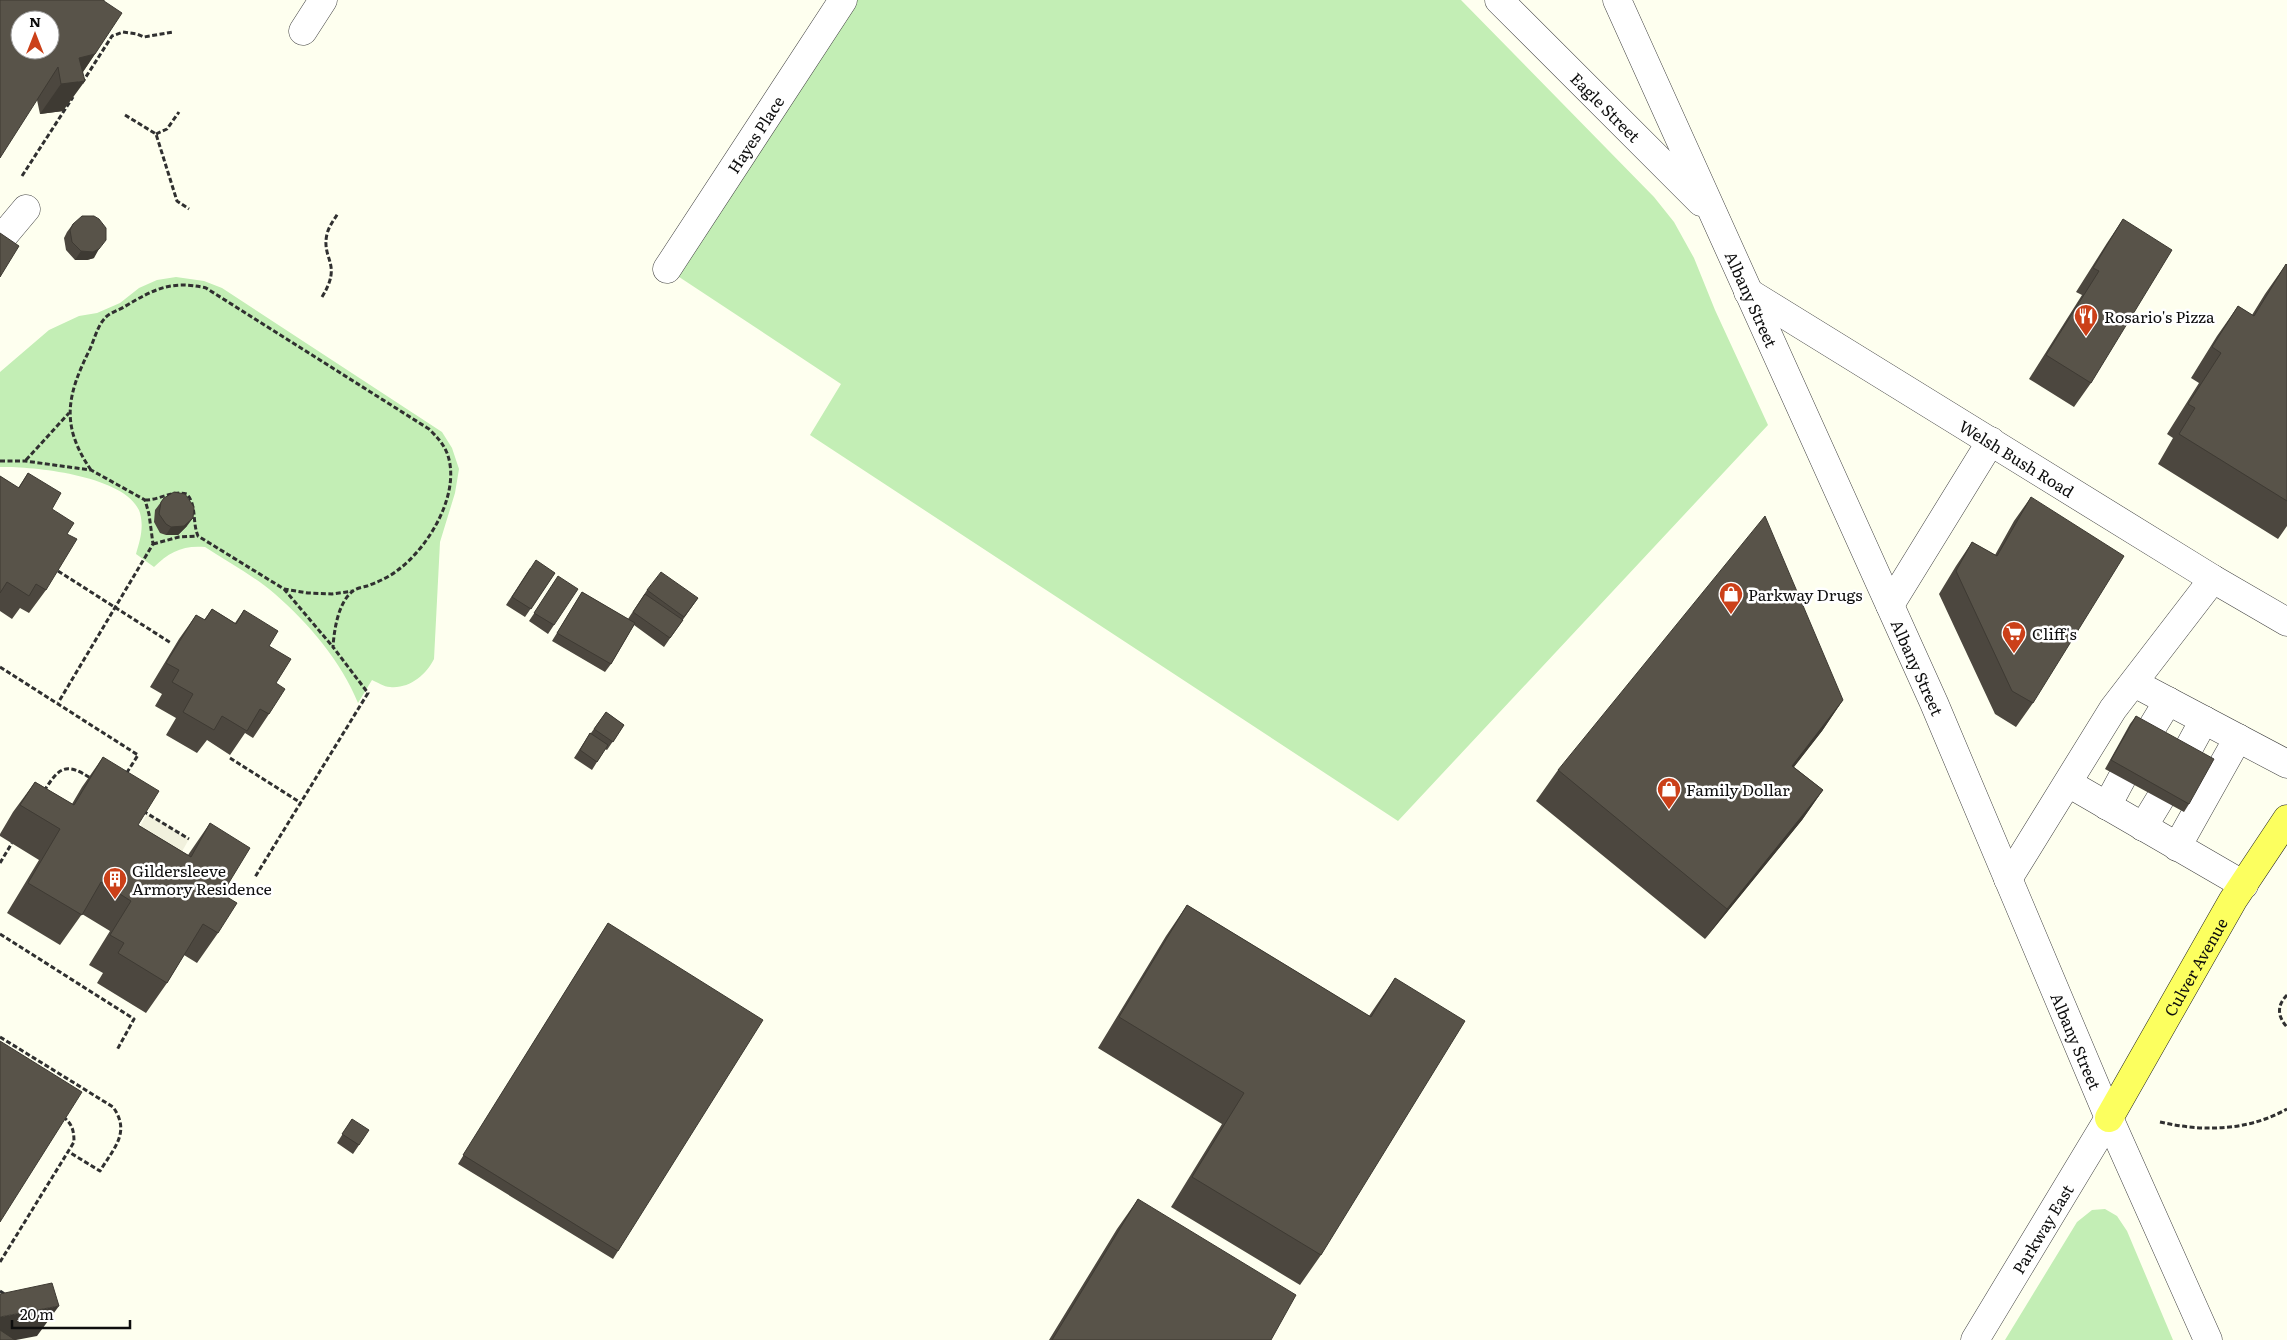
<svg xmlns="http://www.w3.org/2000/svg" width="2287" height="1340" font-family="Literata,serif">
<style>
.green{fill:#c3eeb5}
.plaza{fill:#f1f1dd}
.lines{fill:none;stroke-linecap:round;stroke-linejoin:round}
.minor-casing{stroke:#414141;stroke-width:29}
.major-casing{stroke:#1f1f1f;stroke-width:29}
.path{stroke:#303030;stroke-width:3;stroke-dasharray:5 2.5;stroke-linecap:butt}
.minor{stroke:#fff;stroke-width:28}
.major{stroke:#fcff5f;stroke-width:28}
.wall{fill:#4c473f}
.shaded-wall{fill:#3e3a33}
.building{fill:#585349;stroke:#3e3a33;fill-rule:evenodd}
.labels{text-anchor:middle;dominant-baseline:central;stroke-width:5;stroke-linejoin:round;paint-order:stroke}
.street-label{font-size:16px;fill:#0e0e0e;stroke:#fff}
.poi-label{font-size:16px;fill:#0e0e0e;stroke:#fff;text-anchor:start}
</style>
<rect width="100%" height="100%" fill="#feffef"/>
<path class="green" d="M855,0H1461L1654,197L1674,222L1694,258L1715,310L1768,425L1398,821L810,435L841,384L667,269Z
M176,277L204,281L222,288L442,432L452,448L459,469L455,493L440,542L434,659C426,675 409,689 390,687C384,687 377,682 372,680L358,703C341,661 309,624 275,594C254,576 228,562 205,547C183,545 169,552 154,567L136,554C140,540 144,528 140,513C129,476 33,466 0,467V372L49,330L79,316L97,313L120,303L139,288L157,280Z
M2105,1209L2117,1216L2127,1231L2173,1340H2005L2077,1222L2092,1210Z"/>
<path class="plaza" d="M147,814L189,839L167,878L125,854Z"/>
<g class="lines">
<g class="minor-casing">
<g id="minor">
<path id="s1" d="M1499,0L1701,202"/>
<path id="s2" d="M1617,0L1934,703L2109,1118L2208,1340"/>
<path d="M303,31L323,0"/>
<path d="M0,240L26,209"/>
<path id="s3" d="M667,269L843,0"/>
<path id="s4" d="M1748,292L2213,579L2287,622"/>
<path d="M1890,605L1991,441"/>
<path d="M2134,683L2287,764"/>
<path d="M2148,734L2168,701"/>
<path d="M2185,755L2204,720"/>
<path d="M2068,783L2244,885"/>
<path d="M2107,806L2122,778"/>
<path d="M2143,827L2160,799"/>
<path d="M2177,847L2238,738"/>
<path d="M2008,879L2113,709L2213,579"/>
<path id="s5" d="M1975,1340L2109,1118"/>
</g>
</g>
<g class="major-casing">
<g id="major">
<path id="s6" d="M2109,1118L2233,900L2287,819"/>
</g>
</g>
<path class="path" d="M82,83L112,36L123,32L137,34L144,37L173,32
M125,115L156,134L177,201L189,209
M156,134L167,129L179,112
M22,176L73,97
M322,297C343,263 321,260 327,234C329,226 334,220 338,213
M26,460L69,413
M0,461H25L91,470L145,500L149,514L153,544L58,703
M91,470C60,425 67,395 90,349C94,340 98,325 105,318C109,313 119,310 124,307C154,289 171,280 206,288L429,429C437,437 443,443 447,453C462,492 429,547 398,570C389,577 378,582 367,586C363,587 357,588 353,591C338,602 334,631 333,647L368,693L255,877
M145,500C160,500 172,490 187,494C197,506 192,522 198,536L284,589L308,593L332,594L353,591
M153,544L179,537L198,536
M58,571L171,643
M284,589L333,647
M0,667L138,755L126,774
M230,758L301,803
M44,791C60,766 66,762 92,779
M143,811L189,839
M0,863L12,843
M0,934L134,1019L117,1050
M2287,995C2277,1005 2277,1016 2287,1027
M0,1037L113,1107C131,1132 114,1148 100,1171L69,1152
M2160,1122C2203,1132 2248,1131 2287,1109
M0,1262L74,1142C74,1130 72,1123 62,1116
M0,1291L6,1295"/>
<use href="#minor" class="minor"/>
<use href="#major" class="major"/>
</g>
<path class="wall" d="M0,0L95,54L83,72L63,111L40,114L37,100Z
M2123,219L2091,383L2074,407L2029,379L2082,295L2076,292L2107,243Z
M73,224L94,258L87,260H75L66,250L64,238L67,232Z
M2286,264L2287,265V526L2278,539L2158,464L2173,438L2167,434L2199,383L2191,378L2217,336L2238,306L2252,315L2265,294Z
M28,473L67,534L46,590L29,613L20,608L12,619L0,611V476L18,488Z
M2031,497L2033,703L2016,727L1995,714L1939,594L1956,566L1972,542L1995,555L2014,521Z
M164,498L187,526L178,535H166L160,533L154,522L155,510Z
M530,568L555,573L525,617L506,605Z
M553,585L554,625L548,634L529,621Z
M647,590L698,598L664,647L634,625L611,664L605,672L552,641L582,592L628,619Z
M212,609L235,623L244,610L269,646L276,683L269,714L253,738L245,733L230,755L207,740L197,753L166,735L176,718L155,706L162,694L150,687L179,639L196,615L204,620Z
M1843,700L1822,731L1794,767L1823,790L1802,820L1705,939L1536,801L1558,770Z
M606,712L624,725L607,750L605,749L592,770L574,758L590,733H591Z
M2136,716L2189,804L2184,812L2105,769L2130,724Z
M103,757L138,825L188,855L210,823L222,894L218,933L197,963L184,955L167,983L146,1013L97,983L103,973L89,965L110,931L82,914L60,945L7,913L39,860L0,836V834L13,812L35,782L72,804L82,787Z
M1187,905L1369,1016L1395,978L1321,1255L1300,1285L1171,1207L1222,1124L1098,1048L1166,936Z
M608,923L618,1251L613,1259L458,1164Z
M352,1119L359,1145L353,1154L337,1143Z
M1138,1199L1271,1340H1049L1117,1229Z"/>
<path class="shaded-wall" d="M95,54L76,82L85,81L63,111L40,114L79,58Z
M99,249L94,258L87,260H75L81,251Z
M193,518L187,526L178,535H166L171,527Z
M1843,700L1822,731L1771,796L1792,766Z
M1823,790L1802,820L1705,939L1727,909Z
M59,1306L37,1336L16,1340H0V1317Z"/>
<path class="building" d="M0,0H104V1L122,13L95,54L79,58L85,81L61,84L58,67L0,158ZM20,20H50V50H20Z
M82,216H94L99,219L106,228V240L99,249L93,252L81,251L72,242L70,230L73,224Z
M2123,219L2172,250L2091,383L2046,355L2099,271L2093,268Z
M0,233L19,246L0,277Z
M2286,264L2287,265V501L2179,434L2195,408L2188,404L2221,353L2212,347L2238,306L2254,316Z
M28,473L61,493L52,509L74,523L67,534L77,539L46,590L36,584L29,596L7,582L0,593V476L19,488Z
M174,492L185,494L194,507L193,518L184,526L171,527L166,524L159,514L161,502L164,498Z
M2031,497L2124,556L2033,703L2012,691L1956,571L1972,542L1997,556Z
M1765,516L1843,700L1792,766L1823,790L1727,909L1558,770Z
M536,560L555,573L531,609L512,597Z
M661,572L698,598L684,617L647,590Z
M558,576L578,589L554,625L534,613Z
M582,592L635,623L611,664L557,633Z
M645,594L683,620L670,638L633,612Z
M212,609L236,624L244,610L278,631L269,646L291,659L276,683L285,689L269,714L260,709L247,731L222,716L214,730L183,712L193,694L172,682L179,670L166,663L196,615L205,620Z
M606,712L624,725L613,742L594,729Z
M2136,716L2214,759L2189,804L2111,760Z
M590,733L608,745L597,762L580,750Z
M103,757L159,791L138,825L191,857L210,823L250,848L222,894L237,903L218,933L203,924L167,983L118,953L124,943L110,935L131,901L101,882L82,915L28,883L60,829L20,805L35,782L74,805Z
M1187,905L1371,1017L1395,978L1465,1021L1321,1255L1192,1177L1244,1093L1119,1017Z
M608,923L763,1020L618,1251L463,1155Z
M0,1041L82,1092L0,1222Z
M352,1119L369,1130L359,1145L342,1134Z
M1138,1199L1296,1295L1271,1340H1052Z
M52,1283L59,1306L0,1317V1294Z
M0,1330L15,1340H0Z"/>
<defs>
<g id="restaurant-pin" transform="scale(1.25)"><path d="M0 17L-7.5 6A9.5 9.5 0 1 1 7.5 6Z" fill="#cb4019" stroke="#fff"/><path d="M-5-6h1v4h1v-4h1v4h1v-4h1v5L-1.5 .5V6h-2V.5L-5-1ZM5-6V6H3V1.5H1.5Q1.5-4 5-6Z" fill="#fff"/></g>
<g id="shop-pin" transform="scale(1.25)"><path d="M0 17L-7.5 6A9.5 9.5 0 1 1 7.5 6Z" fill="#cb4019" stroke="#fff"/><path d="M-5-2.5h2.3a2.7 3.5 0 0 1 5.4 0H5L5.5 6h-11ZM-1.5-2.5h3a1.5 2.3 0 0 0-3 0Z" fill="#fff"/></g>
<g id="supermarket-pin" transform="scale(1.25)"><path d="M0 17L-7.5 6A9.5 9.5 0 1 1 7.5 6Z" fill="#cb4019" stroke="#fff"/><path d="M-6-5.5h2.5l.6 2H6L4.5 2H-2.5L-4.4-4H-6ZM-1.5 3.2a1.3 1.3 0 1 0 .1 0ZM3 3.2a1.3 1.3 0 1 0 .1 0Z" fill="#fff"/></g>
<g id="building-pin" transform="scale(1.25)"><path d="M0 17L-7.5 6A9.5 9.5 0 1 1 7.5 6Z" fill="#cb4019" stroke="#fff"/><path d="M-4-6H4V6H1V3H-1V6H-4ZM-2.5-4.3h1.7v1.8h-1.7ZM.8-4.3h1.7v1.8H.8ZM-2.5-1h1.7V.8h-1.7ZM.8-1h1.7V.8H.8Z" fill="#fff"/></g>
</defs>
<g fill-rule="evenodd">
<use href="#restaurant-pin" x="2086" y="316"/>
<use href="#shop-pin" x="1731" y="594"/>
<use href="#supermarket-pin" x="2014" y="633"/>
<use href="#shop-pin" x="1669" y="789"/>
<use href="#building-pin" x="115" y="879"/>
</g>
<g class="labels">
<g class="street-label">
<text stroke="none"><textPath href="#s1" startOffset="151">Eagle Street</textPath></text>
<text stroke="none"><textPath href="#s3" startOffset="161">Hayes Place</textPath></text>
<text stroke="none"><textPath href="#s2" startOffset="328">Albany Street</textPath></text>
<text stroke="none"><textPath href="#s4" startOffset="316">Welsh Bush Road</textPath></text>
<text stroke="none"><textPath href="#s2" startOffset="732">Albany Street</textPath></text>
<text stroke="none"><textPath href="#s6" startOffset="174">Culver Avenue</textPath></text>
<text stroke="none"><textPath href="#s2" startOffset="1138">Albany Street</textPath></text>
<text stroke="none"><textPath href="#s5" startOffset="130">Parkway East</textPath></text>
</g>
<g class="poi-label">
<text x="2104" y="316">Rosario's Pizza</text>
<text x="1748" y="594">Parkway Drugs</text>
<text x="2032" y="633">Cliff's</text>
<text x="1686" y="789">Family Dollar</text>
<text x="132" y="870">Gildersleeve<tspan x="132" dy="18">Armory Residence</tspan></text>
</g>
</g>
<g transform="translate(35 35)"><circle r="24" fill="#ffffff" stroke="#9f9f9f"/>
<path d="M0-4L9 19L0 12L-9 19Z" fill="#cb4019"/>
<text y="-8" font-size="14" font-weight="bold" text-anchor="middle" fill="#0e0e0e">N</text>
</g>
<path d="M12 1320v8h118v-8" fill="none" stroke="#0e0e0e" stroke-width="2.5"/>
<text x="20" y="1320" font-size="15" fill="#0e0e0e" stroke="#ffffff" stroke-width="4" paint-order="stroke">20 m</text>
</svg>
